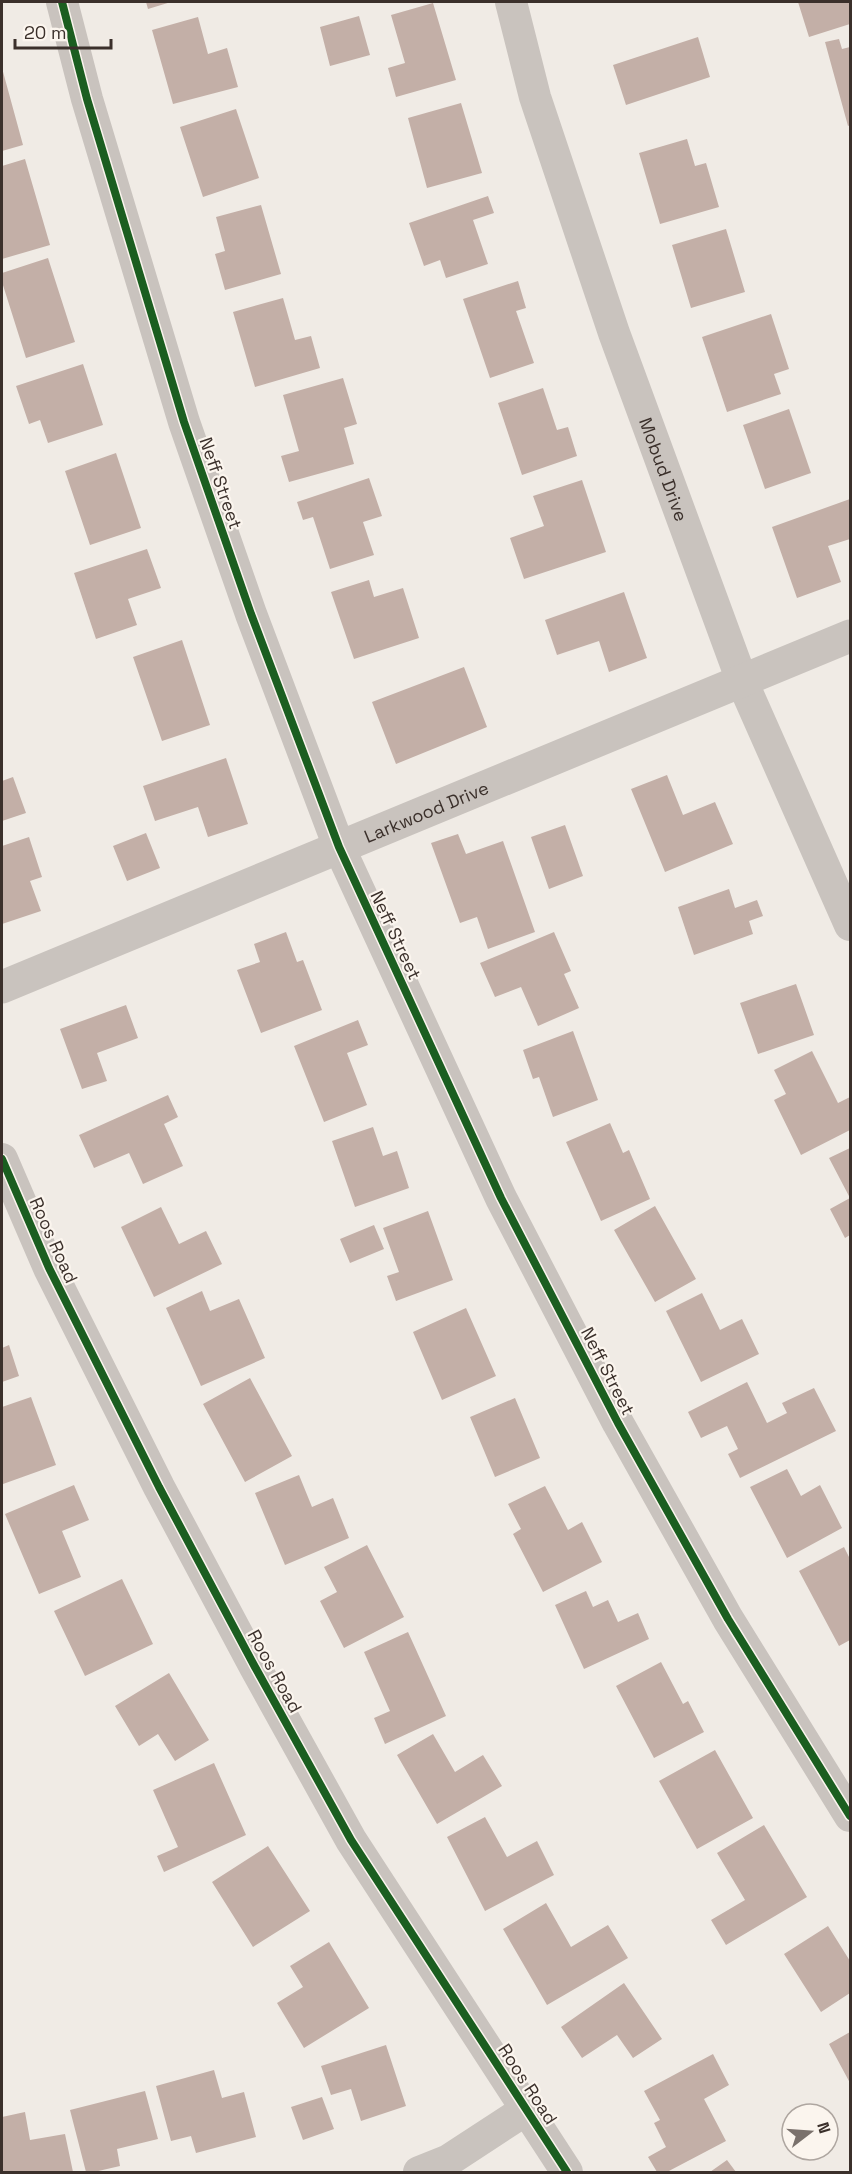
<svg xmlns="http://www.w3.org/2000/svg" width="852" height="2174" font-family="'Space Grotesk',sans-serif">
<style>
.building{fill:#c3afa7}
.lines{fill:none;stroke-linecap:round;stroke-linejoin:round}
.minor{stroke:#c9c3be;stroke-width:32}
.tertiary{stroke:#c9c3be;stroke-width:33}
.cycleway-casing{stroke:#fbf5ee;stroke-width:11}
.cycleway{stroke:#1b5e20;stroke-width:8}
.labels{text-anchor:middle;dominant-baseline:central;stroke-width:4.5;stroke-linejoin:round;paint-order:stroke}
.street-label{font-size:18px;fill:#3b302b;stroke:#fbf5ee}
</style>
<rect width="100%" height="100%" fill="#f0ebe5"/>
<path class="building" d="M146,2H171L148,9Z
M798,2H850V24L809,37Z
M433,3L456,80L396,97L388,68L405,63L391,15Z
M359,16L370,55L330,66L320,27Z
M198,17L208,54L227,48L238,87L173,104L152,30Z
M698,37L710,77L626,105L613,65Z
M839,39L842,49L850,47V125L848,126L825,42Z
M2,68L23,145L2,151Z
M461,103L482,173L427,188L408,118Z
M236,109L259,178L203,197L180,127Z
M687,139L695,166L706,163L719,207L660,224L639,153Z
M25,159L50,245L2,259V166Z
M488,196L494,213L473,220L488,264L446,278L440,260L424,266L409,223Z
M261,205L281,274L225,290L215,254L225,251L216,217Z
M726,229L745,292L691,308L672,245Z
M48,258L75,342L26,358L2,282V273Z
M518,281L526,308L516,311L534,363L490,378L463,299Z
M283,298L295,340L311,336L320,368L255,387L233,312Z
M771,314L789,369L774,374L781,394L727,412L702,337Z
M83,364L103,425L48,443L40,420L29,424L16,386Z
M343,378L357,424L344,428L354,464L289,482L281,456L299,451L283,395Z
M543,388L557,430L568,427L577,456L522,475L498,403Z
M789,409L811,473L765,489L743,425Z
M116,453L141,528L90,545L65,471Z
M369,478L382,516L363,522L374,555L330,569L313,517L303,520L297,502Z
M582,480L606,552L524,579L510,538L544,526L533,496Z
M850,499V539L828,546L841,582L797,598L772,527Z
M147,549L161,588L128,599L137,625L96,639L74,573Z
M369,580L374,597L403,588L419,638L354,659L331,592Z
M624,592L647,658L609,672L599,641L557,655L545,620Z
M182,640L210,725L162,741L133,657Z
M464,667L487,727L396,764L372,702Z
M226,758L248,824L208,837L198,807L155,821L143,786Z
M667,775L683,815L715,802L733,844L665,872L631,789Z
M13,777L26,813L2,821V781Z
M565,825L583,876L549,889L531,837Z
M146,833L160,868L127,881L113,846Z
M458,834L466,854L503,841L535,932L488,949L477,917L460,923L431,843Z
M29,837L42,877L30,881L41,911L2,924V846Z
M729,889L735,908L757,900L763,916L749,921L753,934L694,955L678,907Z
M286,932L297,962L303,960L322,1010L261,1033L237,970L260,962L254,944Z
M554,932L571,971L564,974L579,1008L538,1026L521,987L495,997L480,963Z
M796,984L814,1035L758,1054L740,1003Z
M126,1005L138,1038L97,1053L107,1081L82,1089L60,1029Z
M358,1020L368,1045L347,1053L367,1105L324,1122L294,1046Z
M573,1031L598,1100L553,1117L539,1077L533,1079L523,1050Z
M812,1051L838,1103L850,1097V1130L801,1155L774,1100L786,1094L774,1070Z
M168,1095L178,1117L164,1124L183,1166L143,1184L129,1153L94,1168L79,1135Z
M610,1123L623,1153L629,1150L650,1199L601,1221L566,1142Z
M373,1127L383,1156L397,1151L409,1188L355,1207L332,1141Z
M850,1148V1235L845,1238L830,1209L850,1198L829,1158Z
M655,1206L696,1279L655,1302L614,1230Z
M161,1207L179,1244L206,1231L222,1264L154,1297L121,1227Z
M428,1211L453,1280L396,1301L387,1276L399,1272L383,1228Z
M374,1225L384,1249L350,1263L340,1239Z
M202,1291L210,1311L239,1299L265,1358L201,1386L166,1308Z
M702,1293L720,1330L742,1319L759,1354L701,1382L666,1311Z
M466,1308L496,1376L442,1400L413,1332Z
M9,1345L19,1376L2,1382V1348Z
M250,1378L292,1456L245,1482L203,1404Z
M747,1382L767,1423L787,1413L782,1403L814,1388L836,1431L740,1478L728,1454L738,1449L727,1426L701,1438L688,1412Z
M31,1397L56,1465L3,1484L2,1407Z
M515,1398L540,1458L495,1477L470,1417Z
M787,1469L801,1496L820,1485L842,1528L787,1558L750,1487Z
M299,1475L312,1507L333,1498L349,1538L285,1565L255,1493Z
M74,1485L89,1520L62,1531L81,1577L39,1594L5,1514Z
M545,1486L568,1530L582,1522L602,1562L543,1592L513,1534L521,1529L508,1504Z
M367,1545L404,1617L344,1648L320,1601L337,1592L324,1567Z
M844,1547L850,1559V1640L839,1646L799,1571Z
M122,1579L153,1644L85,1676L54,1611Z
M586,1591L593,1607L608,1600L618,1622L638,1613L649,1639L584,1669L555,1605Z
M408,1632L446,1716L385,1744L374,1718L390,1711L364,1652Z
M661,1662L683,1704L688,1701L704,1732L654,1758L616,1686Z
M169,1673L209,1740L175,1761L158,1734L139,1746L115,1706Z
M433,1734L455,1772L483,1755L502,1786L437,1824L397,1755Z
M715,1750L753,1818L697,1849L659,1781Z
M214,1763L246,1835L164,1872L157,1856L178,1847L153,1790Z
M485,1817L507,1857L537,1841L554,1875L485,1911L447,1837Z
M764,1825L807,1897L726,1945L711,1920L745,1900L717,1853Z
M268,1846L310,1911L253,1947L212,1882Z
M546,1903L571,1947L608,1925L628,1958L547,2005L503,1929Z
M828,1926L850,1961V1993L821,2012L784,1954Z
M329,1942L369,2008L304,2048L277,2003L303,1987L290,1966Z
M624,1983L662,2039L633,2058L617,2035L582,2058L561,2027Z
M850,2032V2083L829,2044Z
M386,2045L406,2106L361,2121L351,2089L331,2095L321,2066Z
M713,2054L729,2085L704,2099L726,2141L667,2172H657L648,2157L666,2147L654,2123L660,2120L644,2091Z
M214,2070L222,2098L244,2092L256,2137L196,2153L191,2136L171,2141L156,2086Z
M145,2091L158,2139L117,2149L120,2166L94,2172H86L70,2110Z
M322,2097L334,2129L303,2140L291,2107Z
M25,2112L30,2140L65,2134L73,2172H2V2117Z
M727,2160L736,2172H710Z"/>
<g class="lines">
<g class="minor">
<path d="M62,2L87,99L184,422L251,614L339,847L501,1198L618,1423L728,1619L850,1816"/>
<path id="s1" d="M511,2L535,97L614,333L742,681L850,925"/>
<path d="M2,1159L49,1268L159,1487L255,1667L351,1840L567,2172"/>
<path d="M419,2172L449,2160L527,2109"/>
</g>
<path class="tertiary" id="s2" d="M2,987L850,636"/>
<g class="cycleway-casing">
<path id="cycleway" d="M62,2L87,99L184,422L251,614L339,847L501,1198L618,1423L728,1619L850,1816
M2,1159L49,1268L159,1487L255,1667L351,1840L567,2172"/>
</g>
<use href="#cycleway" class="cycleway"/>
</g>
<g class="labels">
<g class="street-label">
<text stroke="none"><textPath href="#s1" startOffset="492">Mobud Drive</textPath></text>
<text transform="translate(221 483) rotate(71)">Neff Street</text>
<text stroke="none"><textPath href="#s2" startOffset="459">Larkwood Drive</textPath></text>
<text transform="translate(396 935) rotate(65)">Neff Street</text>
<text transform="translate(54 1240) rotate(66)">Roos Road</text>
<text transform="translate(608 1371) rotate(63)">Neff Street</text>
<text transform="translate(275 1671) rotate(61)">Roos Road</text>
<text transform="translate(528 2084) rotate(57)">Roos Road</text>
</g>
</g>
<rect width="852" height="2174" fill="none" stroke="#3b302b" stroke-width="6"/>
<g transform="translate(810 2132) rotate(73)"><circle r="28" fill="#fbf5ee" stroke="#aea6a0" stroke-width="1.5"/>
<path d="M0-4.5L10 22L0 15L-10 22Z" fill="#7a716c"/>
<text y="-9" font-size="16" font-weight="bold" text-anchor="middle" fill="#3b302b">N</text>
</g>
<path d="M15 39v9h96v-9" fill="none" stroke="#3b302b" stroke-width="3"/>
<text x="24" y="39" font-size="18" fill="#3b302b" stroke="#fbf5ee" stroke-width="4.5" paint-order="stroke">20 m</text>
</svg>
